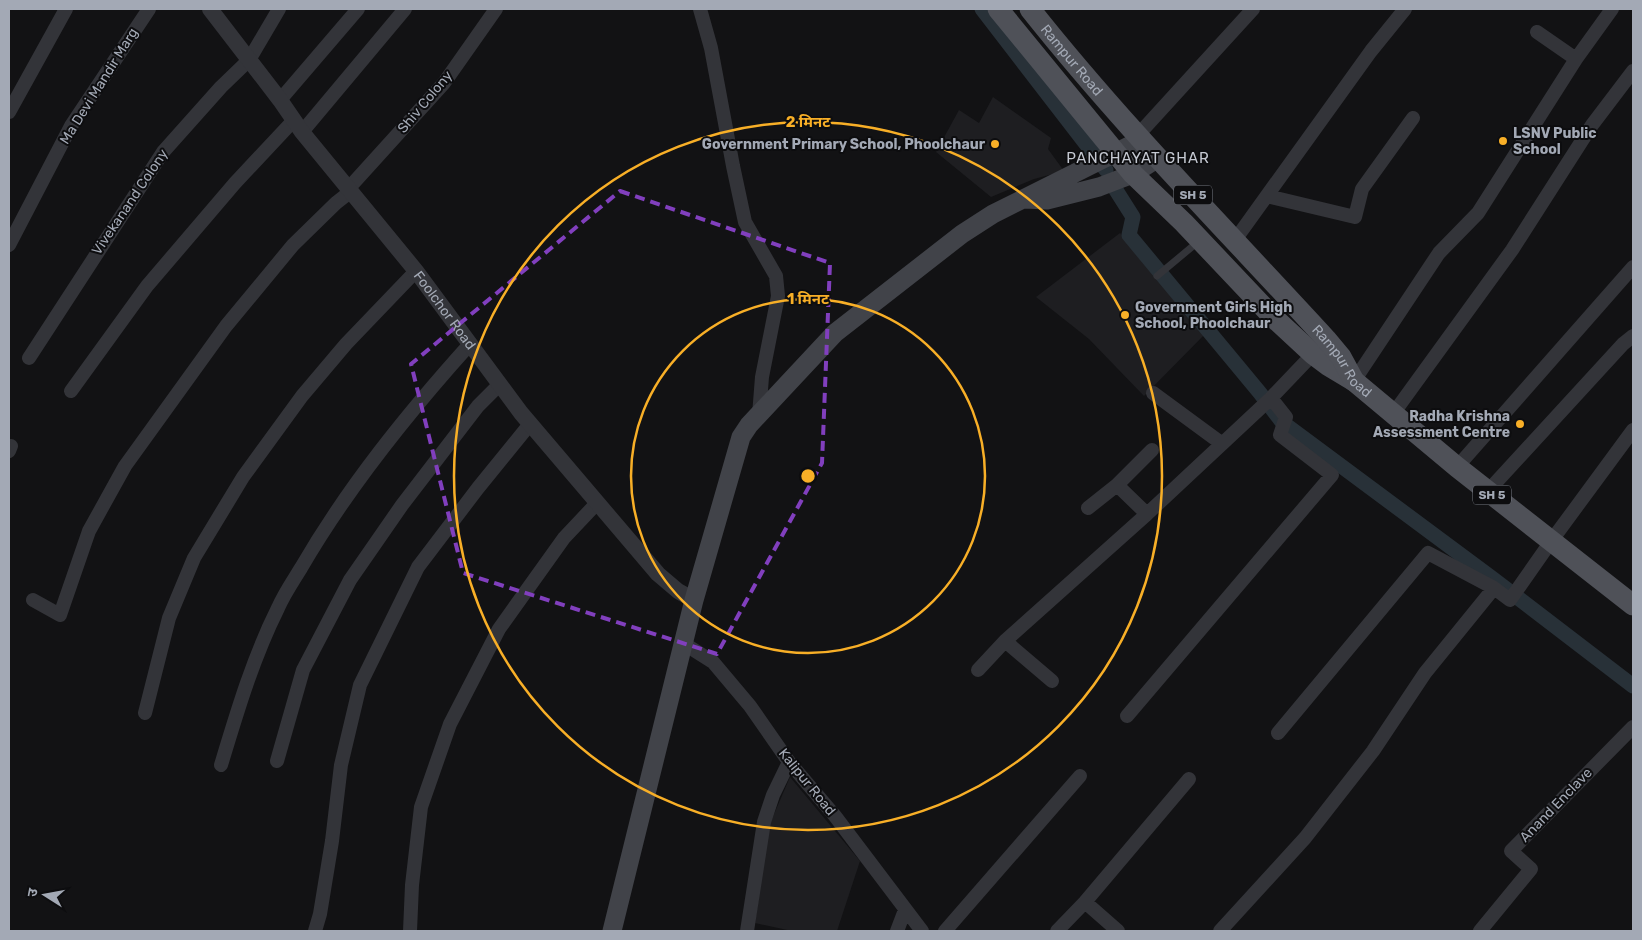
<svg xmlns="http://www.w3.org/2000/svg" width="1642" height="940" font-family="Rubik,'Noto Sans Devanagari',sans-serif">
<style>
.built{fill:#1e1e21}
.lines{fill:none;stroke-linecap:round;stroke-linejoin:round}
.canal{stroke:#283138;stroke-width:15}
.service{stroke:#333439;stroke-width:7}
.minor{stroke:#333439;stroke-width:14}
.tertiary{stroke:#333439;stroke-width:16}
.secondary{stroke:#414349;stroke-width:19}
.primary{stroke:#4f5158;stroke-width:21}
.marked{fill:none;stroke:#813fbe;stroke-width:4;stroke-dasharray:10 6;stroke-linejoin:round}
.ring{fill:none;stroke:#f8af27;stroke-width:2.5}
.poi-dot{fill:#f8af27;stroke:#0d0d0f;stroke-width:2}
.labels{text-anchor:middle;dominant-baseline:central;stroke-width:4;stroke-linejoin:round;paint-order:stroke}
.shield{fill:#0d0d0f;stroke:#767a83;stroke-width:1}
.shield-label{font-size:12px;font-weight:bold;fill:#a3a9b5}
.street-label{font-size:14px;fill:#a3a9b5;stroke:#0d0d0f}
.poi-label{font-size:14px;font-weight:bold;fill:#a3a9b5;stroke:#0d0d0f;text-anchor:start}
.neighbourhood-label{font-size:15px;letter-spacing:1px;fill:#c4c8d1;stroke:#0d0d0f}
.centre{fill:#f8af27;stroke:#0d0d0f;stroke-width:2.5}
.ring-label{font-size:15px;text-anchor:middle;font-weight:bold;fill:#f8af27;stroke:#0d0d0f;stroke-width:4;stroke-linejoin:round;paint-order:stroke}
</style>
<rect width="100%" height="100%" fill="#121214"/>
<path class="built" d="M993,97L1051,138L1048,149L1064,171L1034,179L991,197L936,152L959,110L979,123Z
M1120,233L1206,333L1144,396L1089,339L1036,297Z
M790,777L860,861L837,931H792L755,923L769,826Z"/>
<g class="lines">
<path class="canal" d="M982,9L1106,170
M1114,187L1133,217L1129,235L1260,393L1282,422L1492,578L1633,686"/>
<path class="service" d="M1157,276L1199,241"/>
<path class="minor" d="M700,9L711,48L733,166L745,222L776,276L778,296L762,377L759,415
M1537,32L1576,59
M280,100L358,9
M9,112L66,9
M302,132L405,9
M1138,135L1253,9
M348,189L444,83L496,9
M1267,196L1355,217L1362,189L1413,118
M1235,240L1371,51L1405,9
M9,245L71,126L149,9
M29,358L163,152L221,87L249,60L279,9
M1354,381L1439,253L1478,213L1576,59L1612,9
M71,391L147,286L235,183L294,120
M1153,393L1221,443
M1393,414L1512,250L1592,125L1633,71
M9,451L11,446
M1457,467L1633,267
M1117,485L1147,514
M1488,491L1623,344L1633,336
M1088,508L1117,485L1152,450
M33,600L60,615L89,531L125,466L226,326L293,245L336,203L350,192
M1005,641L1052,681
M683,643L713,662L750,706L789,762L835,816L922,931
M978,670L1005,641L1147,514L1271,398L1313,354
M145,713L169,618L194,558L243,477L302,396L346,344L416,271
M1127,716L1332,475L1280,435L1286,417L1271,398
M1278,733L1428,553L1494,588
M277,761L303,670L350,580L402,505L478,406L500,384
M221,765C237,712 253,658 278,608C284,594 293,581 301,568C348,487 407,414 470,344
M1085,902L1118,931
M315,931L320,914L332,841L341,765L360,685L418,567L478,488L530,424
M410,931L412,885L421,807L450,724L499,629L564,538L597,503
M747,931L764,822L773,795L789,762
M897,931L905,910
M945,931L1080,776
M1057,931L1085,902L1189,779
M1220,931L1305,838L1373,751L1425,673L1494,588L1510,600L1552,540L1633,430
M1480,931L1531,869L1511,851L1633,727"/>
<path class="tertiary" id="s1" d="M210,9L280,100L302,132L416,271L521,413L658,574L678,591L694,600"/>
<path class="secondary" d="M1025,199L1047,200L1099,187L1133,174L1158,158
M612,931L694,600L741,437L749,425L835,333L962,234L993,214L1141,140"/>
<g class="primary">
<path d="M998,9L1133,174L1184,223L1273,317L1313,354L1329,366L1354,381"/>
<path id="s2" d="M1030,9C1122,125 1226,230 1326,339L1341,357L1354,381L1457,467L1633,605"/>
</g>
</g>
<path class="marked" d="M620,191L830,263L822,463L717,654L463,573L411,364Z"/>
<g class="ring">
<circle cx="808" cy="476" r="177"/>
<circle cx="808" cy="476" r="354"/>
</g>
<g class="poi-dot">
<circle cx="1503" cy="141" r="5"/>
<circle cx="995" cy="144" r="5"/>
<circle cx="1125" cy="315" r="5"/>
<circle cx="1520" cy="424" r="5"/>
</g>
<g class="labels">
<g class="shield">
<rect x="1174" y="185.5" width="38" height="19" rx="4"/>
<rect x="1473" y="485.5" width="38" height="19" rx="4"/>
</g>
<g class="shield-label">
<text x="1193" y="195">SH 5</text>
<text x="1492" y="495">SH 5</text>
</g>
<g class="street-label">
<text stroke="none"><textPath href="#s2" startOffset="66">Rampur Road</textPath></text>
<text transform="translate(99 86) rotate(-58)">Ma Devi Mandir Marg</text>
<text transform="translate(425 102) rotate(-50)">Shiv Colony</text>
<text transform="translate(130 202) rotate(-56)">Vivekanand Colony</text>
<text stroke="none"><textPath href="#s1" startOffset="382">Foolchor Road</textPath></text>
<text stroke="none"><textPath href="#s2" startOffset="471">Rampur Road</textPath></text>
<text transform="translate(807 782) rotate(51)">Kalipur Road</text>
<text transform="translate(1556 805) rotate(-46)">Anand Enclave</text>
</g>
<g class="poi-label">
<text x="1513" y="133">LSNV Public<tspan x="1513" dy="16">School</tspan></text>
<text x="985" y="144" text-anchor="end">Government Primary School, Phoolchaur</text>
<text x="1135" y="307">Government Girls High<tspan x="1135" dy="16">School, Phoolchaur</tspan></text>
<text x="1510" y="416" text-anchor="end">Radha Krishna<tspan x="1510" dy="16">Assessment Centre</tspan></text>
</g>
<g class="neighbourhood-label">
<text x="1138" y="158">PANCHAYAT GHAR</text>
</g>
</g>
<circle cx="808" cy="476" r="8" class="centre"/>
<g class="ring-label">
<text x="808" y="127">2 मिनट</text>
<text x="808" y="304">1 मिनट</text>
</g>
<rect width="1642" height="940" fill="none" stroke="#a3a9b5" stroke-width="20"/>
<g transform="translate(45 895) rotate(281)" stroke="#0d0d0f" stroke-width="4" paint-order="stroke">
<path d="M0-4L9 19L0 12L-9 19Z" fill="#a3a9b5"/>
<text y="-8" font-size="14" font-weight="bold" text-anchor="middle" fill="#a3a9b5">उ</text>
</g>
</svg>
